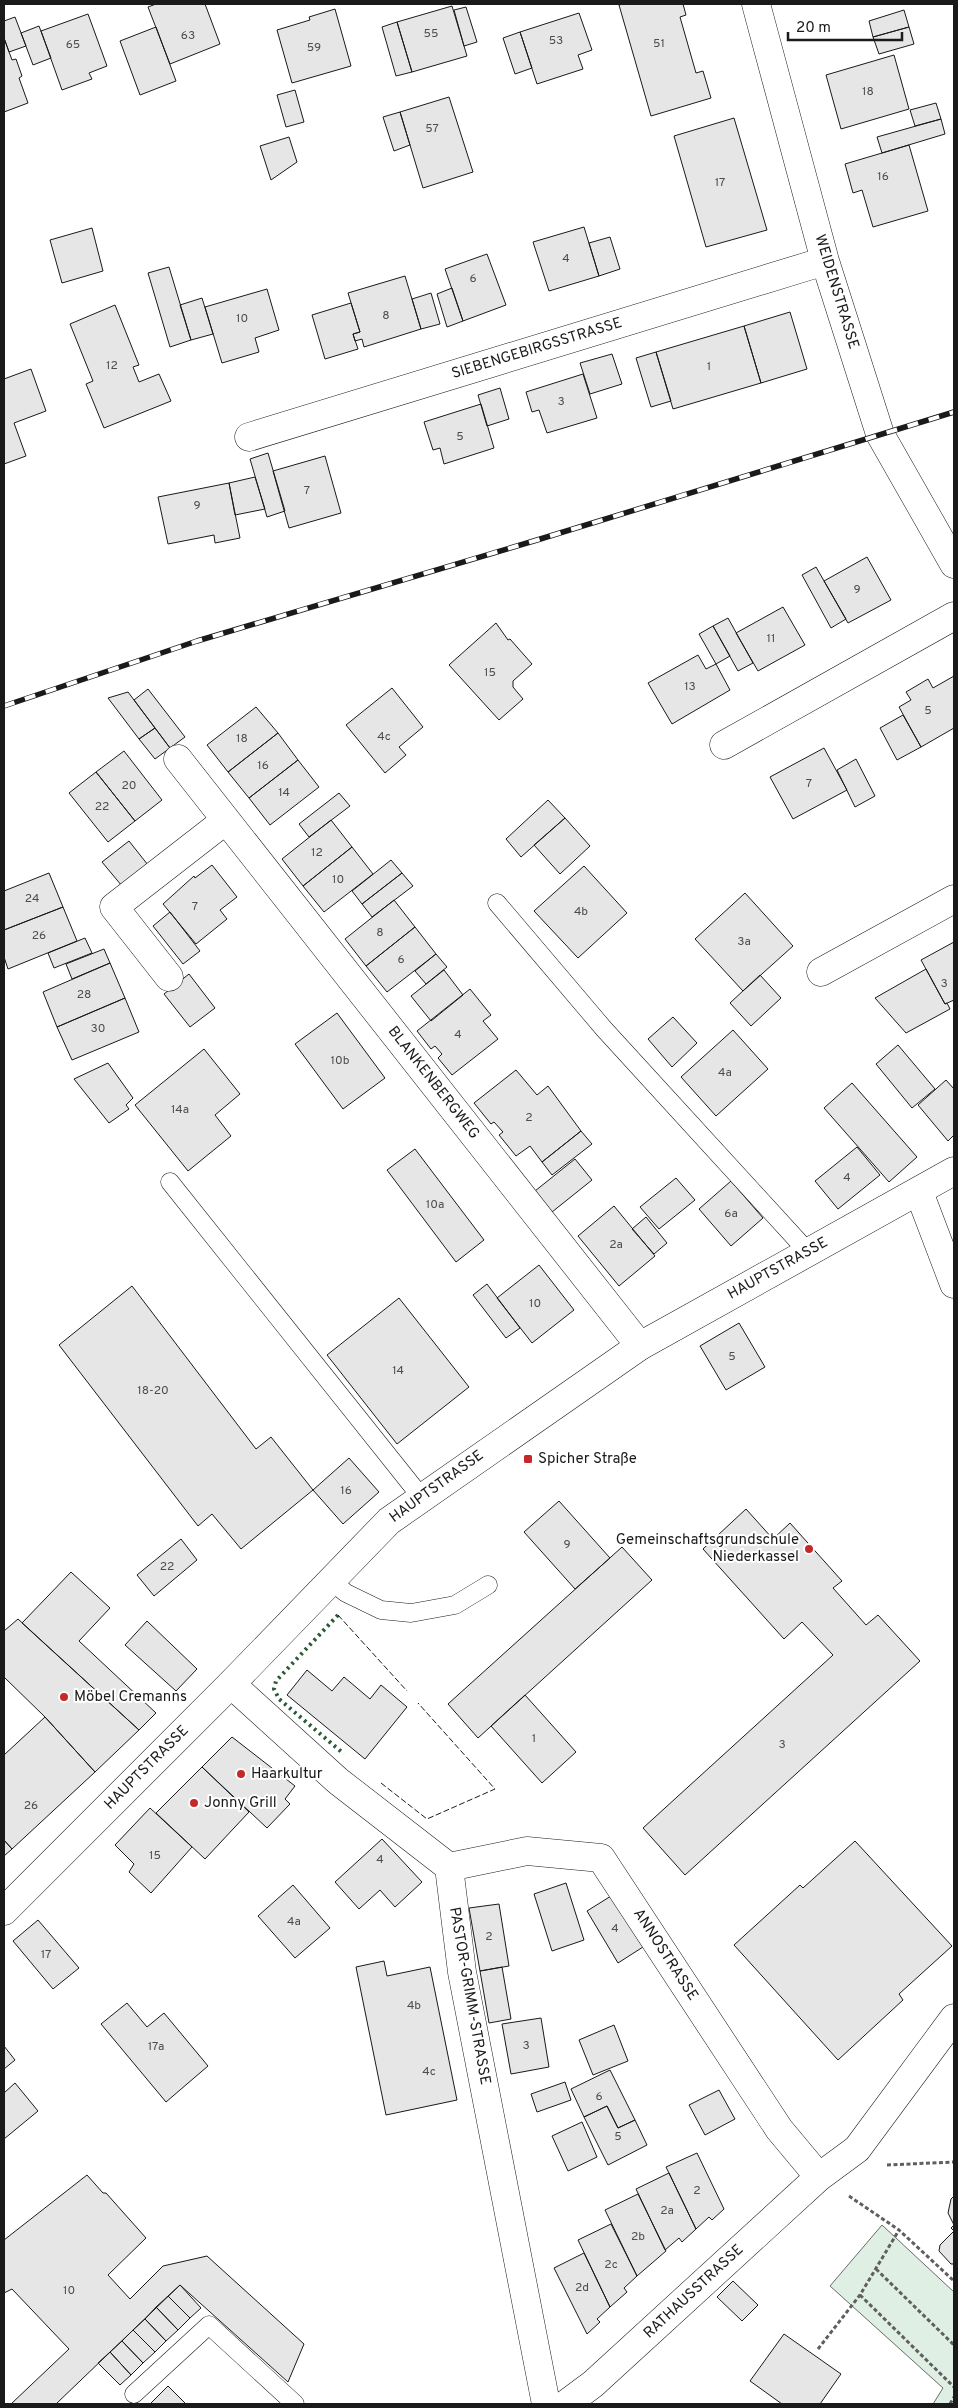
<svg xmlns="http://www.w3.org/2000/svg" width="958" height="2408" font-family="Overpass,sans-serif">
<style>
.green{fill:#e0efe3;stroke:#6a6a6a}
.building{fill:#e6e6e6;stroke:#1a1a1a}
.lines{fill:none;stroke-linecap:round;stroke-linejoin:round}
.service-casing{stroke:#1a1a1a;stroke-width:19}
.minor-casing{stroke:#1a1a1a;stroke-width:29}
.tertiary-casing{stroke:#1a1a1a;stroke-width:29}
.path{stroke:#5f5f5f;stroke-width:3;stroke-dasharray:4 2.5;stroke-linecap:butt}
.service{stroke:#fff;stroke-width:18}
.minor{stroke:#fff;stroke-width:28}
.tertiary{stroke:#fff;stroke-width:28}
.rail-casing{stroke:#1a1a1a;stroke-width:5.5}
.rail{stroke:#fff;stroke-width:4;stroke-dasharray:11;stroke-linecap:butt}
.hedge{stroke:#2b5a34;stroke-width:4;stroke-dasharray:2.5 4;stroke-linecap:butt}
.fence{stroke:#1a1a1a;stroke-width:1;stroke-dasharray:6 2.5;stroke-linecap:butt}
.poi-dot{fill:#c62828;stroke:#fff;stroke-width:2}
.labels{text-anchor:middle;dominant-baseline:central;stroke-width:4;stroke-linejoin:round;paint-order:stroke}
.number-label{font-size:12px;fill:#4d4d4d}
.street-label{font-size:15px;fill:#1a1a1a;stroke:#fff}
.poi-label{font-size:15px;fill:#1a1a1a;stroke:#fff;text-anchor:start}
</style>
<rect width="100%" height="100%" fill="#fff"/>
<path class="green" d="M882,2225L954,2292V2404H933L943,2388L830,2286Z"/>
<path class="building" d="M156,4H205L220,44L170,64L148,7Z
M623,4H683L686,15L680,17L696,73L703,71L711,98L651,116L619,5Z
M452,6L467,56L412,72L397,22Z
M466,7L477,42L464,46L454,10Z
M335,9L351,66L292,83L277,30L310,20L309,17Z
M904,10L909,27L873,37L869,21Z
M579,13L592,50L578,55L583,69L537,84L520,32Z
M88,14L107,66L89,73L92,79L62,90L41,31Z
M15,17L26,46L9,52L4,38V21Z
M397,22L412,72L396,76L382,27Z
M39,26L51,58L33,65L21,33Z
M156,27L176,81L140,95L120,41Z
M909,27L914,44L879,54L873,37Z
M520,32L532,68L515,74L503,38Z
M4,38L12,60L16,59L22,76L19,78L28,103L4,112Z
M894,55L909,109L841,129L826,75Z
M295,90L304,122L286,127L277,95Z
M449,97L473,172L423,188L400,112Z
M936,103L941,119L915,126L910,110Z
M400,112L410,145L394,151L383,117Z
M734,118L767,230L706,247L674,136Z
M941,119L945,134L882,153L877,137Z
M289,137L297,162L271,180L260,146Z
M909,145L928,211L873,227L862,190L853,193L845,164Z
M584,227L599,276L549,291L533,242Z
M92,228L103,271L62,283L50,240Z
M610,237L620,269L599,276L589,243Z
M487,254L506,305L463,321L445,269Z
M169,267L191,340L170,347L148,273Z
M405,276L421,329L364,347L362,339L355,341L353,334L360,332L348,293Z
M452,288L463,321L447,327L437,294Z
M267,289L279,330L255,338L259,352L222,363L205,307Z
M431,293L440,324L421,329L412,299Z
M202,298L213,334L191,340L180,305Z
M351,303L360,332L353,334L358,349L325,359L312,315Z
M115,305L139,365L133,367L139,382L159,374L171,401L104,428L86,384L93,381L70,324Z
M790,312L807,369L761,383L744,326Z
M744,326L761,383L673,409L656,352Z
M656,352L671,401L651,407L636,358Z
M612,354L622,384L590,394L580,363Z
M31,369L46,411L14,423L26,456L4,464V379Z
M583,374L597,418L547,433L539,410L532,412L526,392Z
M500,388L509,419L487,426L478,395Z
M481,404L494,448L444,464L440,448L433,450L424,422Z
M268,453L285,511L267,517L250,459Z
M325,456L341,513L289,528L273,471Z
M255,477L265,509L235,515L229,483Z
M229,483L240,538L215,543L214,535L168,544L158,497Z
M867,557L891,600L848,623L824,581Z
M816,567L846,619L831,628L802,575Z
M783,607L805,645L758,671L736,633Z
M728,618L753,663L738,671L713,626Z
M496,623L508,640L510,639L532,664L513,681V687L523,699L499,720L449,665Z
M713,626L730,656L716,664L699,634Z
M698,655L706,669L716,664L730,690L672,724L648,683Z
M954,676V728L921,747L899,707L911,700L906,692L928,679L933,688Z
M392,688L423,727L399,747L406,755L385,773L346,725Z
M148,689L185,737L170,748L134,700Z
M128,692L155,728L139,739L108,698Z
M256,707L278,733L228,772L207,745Z
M903,715L921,747L897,760L880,728Z
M155,728L170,748L155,759L139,739Z
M278,733L298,760L249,798L228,772Z
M824,748L847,790L793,819L770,777Z
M124,751L162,800L135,821L96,772Z
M856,759L875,796L855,807L837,770Z
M298,760L319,787L270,825L249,798Z
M96,772L135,821L108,842L69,793Z
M339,793L350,806L309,837L299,824Z
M548,800L565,818L521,857L506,839Z
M565,818L590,846L560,874L534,845Z
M331,820L352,847L303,886L282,859Z
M129,841L148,865L122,886L102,862Z
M352,847L373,874L324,912L303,886Z
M391,860L402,873L362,904L352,891Z
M212,865L237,897L220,910L227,919L196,944L163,904L194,876L195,878Z
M584,866L627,913L578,958L534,911Z
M49,873L63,907L4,930V891Z
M402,873L413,886L372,917L362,904Z
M745,893L793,946L743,991L695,939Z
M394,900L415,927L366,966L345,939Z
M63,907L77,941L8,969L4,957V930Z
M170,912L200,951L183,964L153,926Z
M415,927L436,954L387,992L366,966Z
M85,938L92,953L54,968L48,953Z
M954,942V1000L945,1004L921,960Z
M104,949L110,963L72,979L66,964Z
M436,954L447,967L426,984L415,971Z
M110,963L125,998L57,1027L43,992Z
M926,969L945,1004L947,1003L950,1009L906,1033L875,998Z
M444,970L463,995L431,1021L411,996Z
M189,974L215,1008L190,1027L164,994Z
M760,975L781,998L751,1026L730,1003Z
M470,989L491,1015L483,1021L498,1039L452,1075L438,1058L442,1054L435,1046L431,1049L417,1031Z
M125,998L139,1032L72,1060L57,1027Z
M337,1013L385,1078L343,1109L295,1044Z
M673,1017L697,1043L672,1067L648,1039Z
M733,1030L768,1069L716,1116L681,1077Z
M898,1045L935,1089L912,1108L876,1064Z
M204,1049L240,1094L215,1115L231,1136L188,1171L135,1105Z
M108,1063L133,1098L126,1105L129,1109L109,1123L74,1079Z
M516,1070L537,1095L548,1086L581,1131L542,1162L530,1146L516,1156L499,1135L503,1132L494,1122L491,1124L474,1103Z
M946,1080L954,1089V1135L948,1141L918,1105Z
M852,1083L917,1157L889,1182L824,1108Z
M581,1131L592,1144L552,1175L542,1162Z
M857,1147L880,1175L838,1209L815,1181Z
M415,1149L484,1240L456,1262L387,1170Z
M575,1159L592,1180L552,1212L535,1191Z
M676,1178L695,1200L659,1229L640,1207Z
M731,1181L763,1218L731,1246L699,1209Z
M614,1206L655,1256L619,1286L578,1236Z
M646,1217L667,1243L654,1254L632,1229Z
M539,1265L574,1310L532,1343L497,1298Z
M487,1284L520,1328L506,1338L473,1295Z
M132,1286L256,1449L271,1437L313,1490L241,1549L212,1514L198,1526L59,1345Z
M399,1298L469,1387L397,1444L327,1355Z
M739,1323L765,1367L726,1390L700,1346Z
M349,1458L379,1492L343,1524L313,1490Z
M559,1501L610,1558L575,1589L524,1532Z
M746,1509L773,1539L790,1523L842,1581L833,1588L866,1625L878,1615L920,1661L685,1875L643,1828L833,1655L802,1622L784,1639L703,1549Z
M181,1539L197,1560L154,1596L137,1575Z
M622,1547L652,1580L478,1738L448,1704Z
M71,1572L110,1608L79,1641L156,1713L139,1730L22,1623Z
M18,1619L139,1730L95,1772L45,1717L4,1677V1631Z
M147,1621L197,1669L176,1691L125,1645Z
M307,1670L332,1691L344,1677L370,1699L381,1685L407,1707L365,1759L287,1695Z
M525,1695L576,1752L542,1783L491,1726Z
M45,1717L95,1772L12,1849L4,1840V1755Z
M232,1737L295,1786L285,1799L290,1804L267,1828L202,1767Z
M202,1767L249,1812L205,1859L156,1813Z
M150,1808L192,1847L151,1893L129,1872L134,1864L115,1845Z
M382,1839L422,1882L395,1907L380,1890L359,1909L335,1882Z
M4,1840L12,1849L4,1856Z
M855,1841L952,1946L899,1994L903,2000L838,2060L734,1945L800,1885L803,1888Z
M566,1883L584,1940L552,1951L534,1894Z
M293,1885L330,1928L295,1958L258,1916Z
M611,1896L643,1947L618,1963L587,1911Z
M499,1904L509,1966L480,1971L469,1908Z
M38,1920L79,1968L53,1989L13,1941Z
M384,1961L387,1976L430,1967L457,2100L386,2115L356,1967Z
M502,1967L511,2019L489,2023L480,1971Z
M127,2003L147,2027L164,2013L208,2066L166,2102L101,2024Z
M541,2018L549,2067L511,2074L502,2024Z
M614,2025L628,2061L593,2075L579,2040Z
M4,2046L15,2060L4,2069Z
M610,2070L635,2120L618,2128L607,2106L584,2117L571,2089Z
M565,2082L571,2100L537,2112L531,2094Z
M15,2083L38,2111L4,2139V2093Z
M719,2090L735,2119L705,2135L689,2105Z
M607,2106L618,2128L635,2120L647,2145L608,2165L584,2117Z
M582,2122L597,2157L568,2171L552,2136Z
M697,2153L724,2209L712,2220L709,2217L696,2229L666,2167Z
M669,2173L696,2229L682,2242L679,2238L665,2250L636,2189Z
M87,2175L103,2193H106L146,2238L108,2275L130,2299L163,2266L207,2256L304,2344L288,2382L180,2285L56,2404H11L69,2349L12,2289L4,2293V2240Z
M638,2194L666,2251L637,2276L605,2210Z
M954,2196V2225L948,2213L951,2199Z
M611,2224L637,2276L624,2288L627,2292L610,2307L578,2240Z
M954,2225V2264H951L939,2251L940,2245L954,2231L951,2228Z
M584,2253L610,2307L597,2319L600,2322L587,2334L554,2268Z
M733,2281L758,2305L742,2321L717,2297Z
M180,2285L201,2308L190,2318L168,2296Z
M168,2296L190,2318L178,2330L156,2307Z
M156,2307L178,2330L166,2341L145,2319Z
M145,2319L166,2341L155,2352L133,2330Z
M133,2330L155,2352L143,2363L122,2341Z
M784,2334L841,2374L820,2404H782L750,2381Z
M122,2341L143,2363L131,2375L110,2352Z
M110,2352L131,2375L120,2385L98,2363Z
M168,2386L186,2404H150Z"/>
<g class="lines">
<g class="service-casing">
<path id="service" d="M497,903L604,1029L809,1253
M170,1182L422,1498
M331,1581L346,1593L381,1610L411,1613L455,1605L488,1585
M134,2394L209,2325L295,2404"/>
</g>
<g class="minor-casing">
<path id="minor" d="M756,4L825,261L880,434L954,564
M249,437L825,261
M724,745L954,616
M178,759L640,1346
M821,972L954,899
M169,977L114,907L226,820
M919,1192L954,1284
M231,1684L338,1781L449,1867L462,1972L546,2404
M449,1867L527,1851L601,1858L779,2129L819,2177
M566,2404L593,2384L819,2177L857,2149L954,2018"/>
</g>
<g class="tertiary-casing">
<path id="tertiary" d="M4,1911L231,1684L389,1521L640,1346L954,1171"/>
</g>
<path class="path" d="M887,2165L954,2162
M849,2196L899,2230L954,2281
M876,2269L954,2345
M860,2295L954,2387
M818,2349L860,2295L899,2230
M950,2404L954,2397"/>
<use href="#service" class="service"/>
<use href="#minor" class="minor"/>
<use href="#tertiary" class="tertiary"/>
<g class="rail-casing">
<path id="rail" d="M4,706L197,641L537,540L954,412"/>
</g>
<use href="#rail" class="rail"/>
<path class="hedge" d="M338,1615L276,1681L274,1689L279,1699L344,1754"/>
<path class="fence" d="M338,1615L407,1691
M381,1783L427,1819L495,1789L418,1703"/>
</g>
<g class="poi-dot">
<rect x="523" y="1454" width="10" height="10" rx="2.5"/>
<circle cx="809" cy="1549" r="5"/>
<circle cx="64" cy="1697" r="5"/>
<circle cx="241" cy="1774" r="5"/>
<circle cx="194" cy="1803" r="5"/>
</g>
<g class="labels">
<g class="number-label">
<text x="431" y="34">55</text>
<text x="188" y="36">63</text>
<text x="556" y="41">53</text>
<text x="659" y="44">51</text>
<text x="73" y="45">65</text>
<text x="314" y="48">59</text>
<text x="868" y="92">18</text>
<text x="432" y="129">57</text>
<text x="883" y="177">16</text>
<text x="720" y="183">17</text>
<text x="566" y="259">4</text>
<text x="473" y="279">6</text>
<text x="386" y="316">8</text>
<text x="242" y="319">10</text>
<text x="112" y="366">12</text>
<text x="709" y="367">1</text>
<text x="561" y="402">3</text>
<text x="460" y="437">5</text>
<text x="307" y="491">7</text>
<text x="197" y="506">9</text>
<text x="857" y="590">9</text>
<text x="771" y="639">11</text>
<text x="490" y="673">15</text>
<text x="690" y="687">13</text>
<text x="928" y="711">5</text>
<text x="384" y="737">4c</text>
<text x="242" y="739">18</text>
<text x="263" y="766">16</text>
<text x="809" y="784">7</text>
<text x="129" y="786">20</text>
<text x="284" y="793">14</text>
<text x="102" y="807">22</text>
<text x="317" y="853">12</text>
<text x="338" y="880">10</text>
<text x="32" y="899">24</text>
<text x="195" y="907">7</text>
<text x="581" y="912">4b</text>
<text x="380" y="933">8</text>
<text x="39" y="936">26</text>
<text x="744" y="942">3a</text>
<text x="401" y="960">6</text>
<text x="944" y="984">3</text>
<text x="84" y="995">28</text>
<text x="98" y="1029">30</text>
<text x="458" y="1035">4</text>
<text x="340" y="1061">10b</text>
<text x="725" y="1073">4a</text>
<text x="180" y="1110">14a</text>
<text x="529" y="1118">2</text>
<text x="847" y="1178">4</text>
<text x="435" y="1205">10a</text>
<text x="731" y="1214">6a</text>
<text x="616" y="1245">2a</text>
<text x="535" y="1304">10</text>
<text x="732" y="1357">5</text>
<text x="398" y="1371">14</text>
<text x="153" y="1391">18-20</text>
<text x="346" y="1491">16</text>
<text x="567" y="1545">9</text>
<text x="167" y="1567">22</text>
<text x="534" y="1739">1</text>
<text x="782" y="1745">3</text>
<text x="31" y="1806">26</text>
<text x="155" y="1856">15</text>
<text x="380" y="1860">4</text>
<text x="294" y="1922">4a</text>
<text x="615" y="1929">4</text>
<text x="489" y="1937">2</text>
<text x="46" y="1955">17</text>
<text x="414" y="2006">4b</text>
<text x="526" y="2046">3</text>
<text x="156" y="2047">17a</text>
<text x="429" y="2072">4c</text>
<text x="599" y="2097">6</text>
<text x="618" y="2137">5</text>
<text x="697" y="2191">2</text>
<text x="667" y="2211">2a</text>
<text x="638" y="2237">2b</text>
<text x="611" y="2265">2c</text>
<text x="582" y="2288">2d</text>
<text x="69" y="2291">10</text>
</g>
<g class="street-label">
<text transform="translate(836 292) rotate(73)">WEIDENSTRASSE</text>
<text transform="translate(537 349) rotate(-17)">SIEBENGEBIRGSSTRASSE</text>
<text transform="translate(433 1083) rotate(52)">BLANKENBERGWEG</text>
<text transform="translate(778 1269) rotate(-29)">HAUPTSTRASSE</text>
<text transform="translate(437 1487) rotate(-36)">HAUPTSTRASSE</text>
<text transform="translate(147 1768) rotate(-45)">HAUPTSTRASSE</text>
<text transform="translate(665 1955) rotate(57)">ANNOSTRASSE</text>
<text transform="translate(469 1996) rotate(80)">PASTOR-GRIMM-STRASSE</text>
<text transform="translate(694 2292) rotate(-43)">RATHAUSSTRASSE</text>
</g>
<g class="poi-label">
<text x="538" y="1459">Spicher Straße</text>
<text x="799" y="1540" text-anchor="end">Gemeinschaftsgrundschule<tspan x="799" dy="17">Niederkassel</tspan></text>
<text x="74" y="1697">Möbel Cremanns</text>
<text x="251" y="1774">Haarkultur</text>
<text x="204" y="1803">Jonny Grill</text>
</g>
</g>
<rect width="958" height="2408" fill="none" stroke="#1a1a1a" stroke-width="10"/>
<path d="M788 32v8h114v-8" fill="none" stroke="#1a1a1a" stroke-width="2.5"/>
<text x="796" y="32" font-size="15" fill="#1a1a1a" stroke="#ffffff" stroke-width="4" paint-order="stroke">20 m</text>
</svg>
